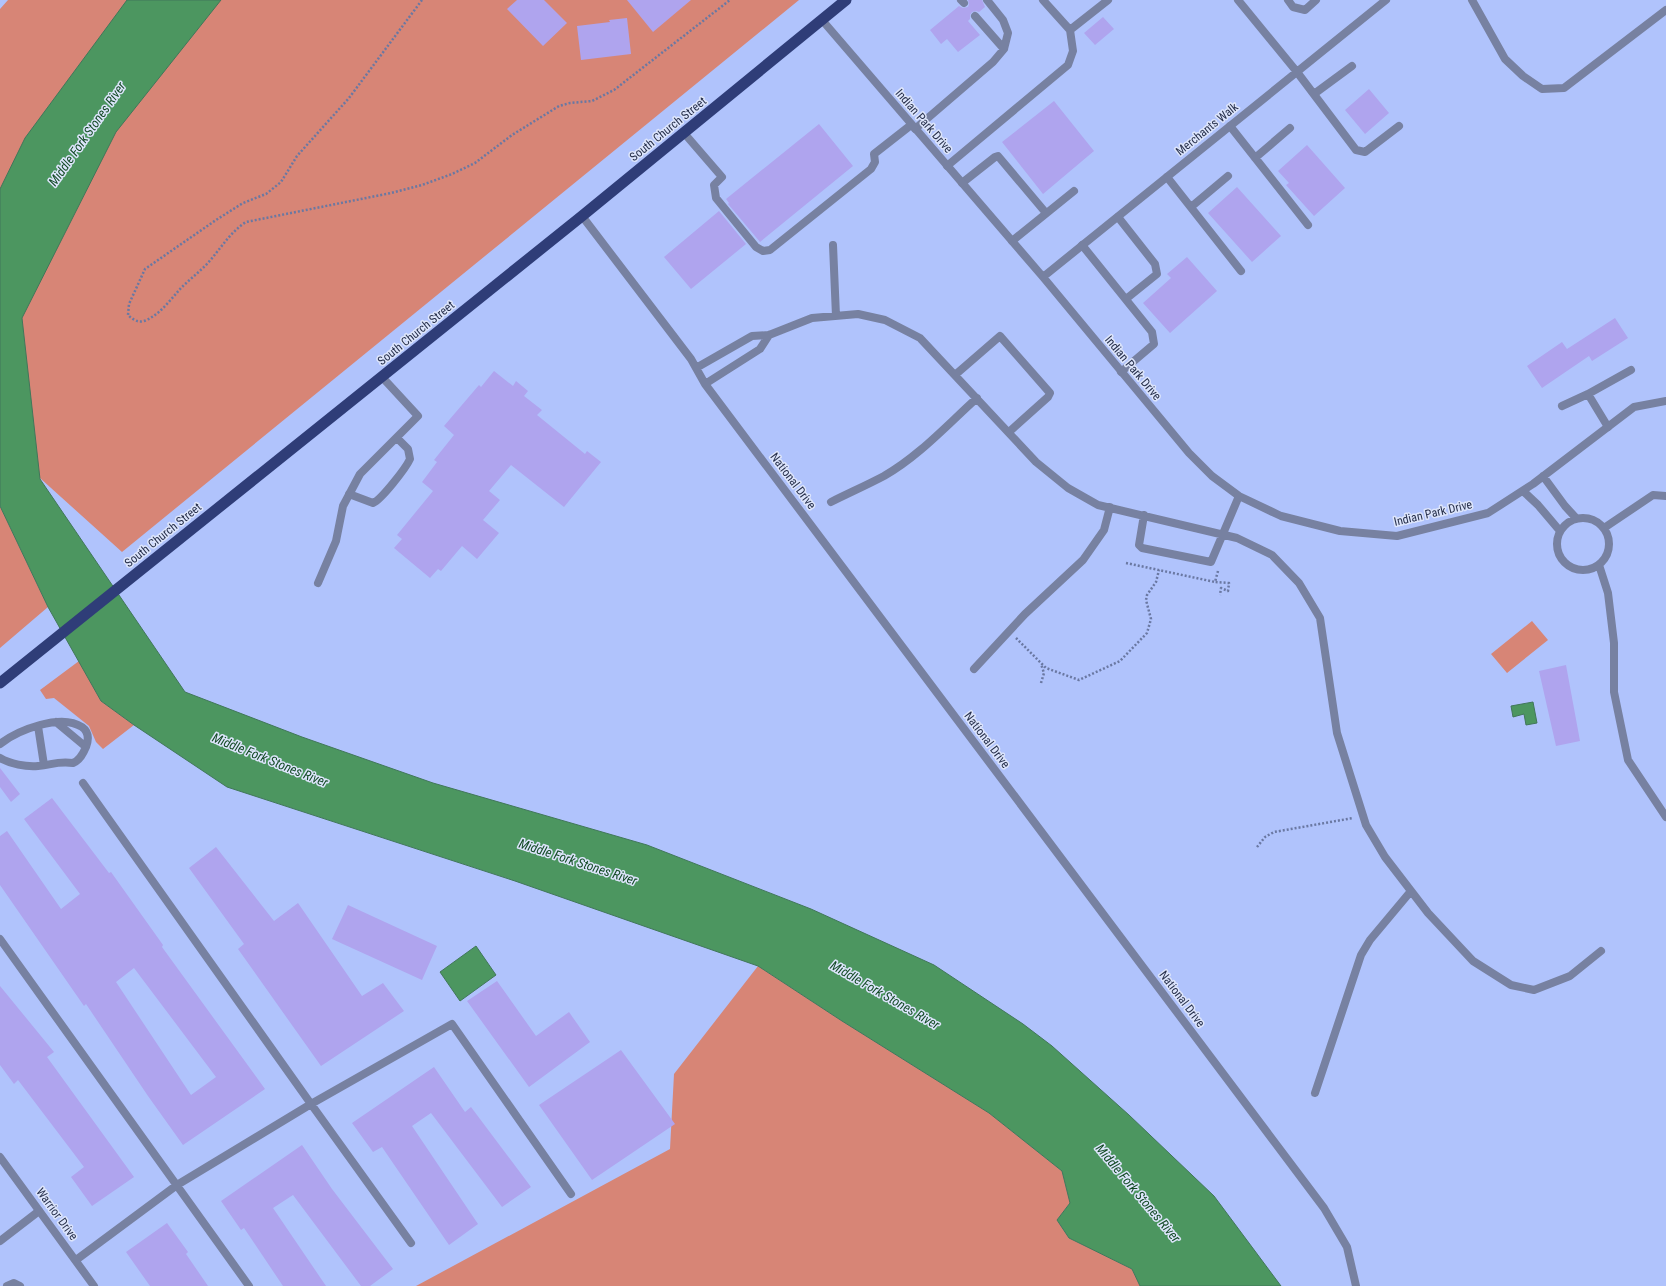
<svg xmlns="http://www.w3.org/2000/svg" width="1666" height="1286" font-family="'Roboto Condensed',sans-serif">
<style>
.green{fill:#d78576}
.water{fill:#4c9660;stroke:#41775a}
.building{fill:#afa4ee;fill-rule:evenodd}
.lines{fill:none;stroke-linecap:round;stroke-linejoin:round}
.path{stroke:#6a78a2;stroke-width:2.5;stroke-dasharray:2 2;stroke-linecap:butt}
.service{stroke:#7781a1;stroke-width:8}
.minor{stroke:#7781a1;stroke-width:8}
.tertiary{stroke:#7781a1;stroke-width:8}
.trunk{stroke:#2f3d78;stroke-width:11}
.labels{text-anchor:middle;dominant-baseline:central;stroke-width:3;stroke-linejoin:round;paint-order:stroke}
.street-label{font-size:12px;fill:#27304c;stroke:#dde5fb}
.water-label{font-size:13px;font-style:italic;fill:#134a25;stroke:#dde5fb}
</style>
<rect width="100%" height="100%" fill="#b0c3fc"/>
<path class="green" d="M8,0H799L122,552L0,442V9Z
M0,506L48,607L0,648Z
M1532,621L1548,640L1507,673L1491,654Z
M79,661L101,701L134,725L103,749L96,742L89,726L54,698L46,699L40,690Z
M758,966L842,1021L989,1113L1062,1171L1070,1203L1057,1220L1069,1238L1132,1269L1140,1286H416L670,1149L674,1074Z"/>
<path class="water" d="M127,0H221L116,132L22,318L40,479L185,692L302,737L433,783L647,845L811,909L934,965L1023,1024L1052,1046L1129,1115L1214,1196L1281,1286H1140L1132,1269L1069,1238L1057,1220L1070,1203L1062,1171L989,1113L842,1021L758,966L515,881L227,787L134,725L101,701L48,607L0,506V189L25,138Z
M1533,702L1537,723L1526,725L1524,714L1513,717L1511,706Z
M476,946L496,975L460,1001L440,972Z"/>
<path class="building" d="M517,0H544L567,23L543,46L507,9Z
M627,0H691L653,32Z
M968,0H982L985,7L979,12L976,11L972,12L970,15V19L968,21L980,35L958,52L947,39L941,44L930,30L959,6L963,8L968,7L969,4Z
M1103,17L1114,29L1095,45L1084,33Z
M627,18L631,54L581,60L577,26L610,22L609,20Z
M1369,89L1389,113L1365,134L1345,110Z
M1054,101L1094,151L1043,194L1002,142Z
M819,124L853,166L760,242L728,204L729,203L726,199Z
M1307,145L1345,188L1314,216L1286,185L1289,183L1278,171Z
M1237,187L1281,236L1252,262L1208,213Z
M719,211L746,244L691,289L664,257Z
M1187,257L1217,291L1170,333L1143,303L1171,278L1167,274Z
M1615,318L1628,338L1592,361L1589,356L1542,388L1527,366L1562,342L1567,349Z
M494,371L513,386L516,381L528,391L524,396L542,410L537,415L585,454L587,451L601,462L564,507L511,465L489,491L500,500L483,520L499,533L477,559L462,546L441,571L438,569L430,578L394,548L402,539L397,535L433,491L422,482L437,462L434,460L454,435L444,426L479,385L481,387Z
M1566,665L1580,741L1556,746L1539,671Z
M0,768L20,794L11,802L0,787Z
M52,798L109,873L111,872L163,945L162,947L265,1089L183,1145L148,1096L86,1004L84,1006L0,885V836L7,831L61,909L80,894L24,819ZM134,968L216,1077L191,1095L116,982Z
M216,847L274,921L298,903L362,996L383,983L404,1011L321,1066L238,949L244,944L189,868Z
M348,905L437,946L422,980L332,939Z
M497,981L536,1036L569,1012L590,1042L529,1087L467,1001Z
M0,986L54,1052L47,1057L134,1177L92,1206L71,1177L84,1167L18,1080L14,1084L0,1065Z
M621,1050L675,1124L592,1180L539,1105Z
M434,1067L465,1112L471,1107L531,1187L502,1207L431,1113L412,1126L478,1224L449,1245L382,1147L373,1152L352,1123Z
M302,1145L332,1189L393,1269L370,1286H361L293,1195L273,1208L326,1286H283L244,1228L241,1230L221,1201Z
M167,1223L188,1252L186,1254L208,1286H150L126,1252Z"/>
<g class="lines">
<path class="path" d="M422,0L349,98L297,156L281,182L266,194L243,203L216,220L145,269L129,304L128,315C132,319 138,323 144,321C160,315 170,300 181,288C189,280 198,273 206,265C220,250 229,233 246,222L391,193L422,185L452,174L475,163L512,135L559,106L570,103L592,101L614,90L730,0
M1126,563L1215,582
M1218,571L1215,582L1229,583L1228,591L1221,588L1220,595
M1016,638L1046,668L1079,680L1120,661L1147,633L1151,619L1146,600L1147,595L1156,582L1159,570
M1041,683L1044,673L1041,664
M1257,847L1265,837L1274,832L1353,818"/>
<path class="service" d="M961,0L964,3
M1043,0L1070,30
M1288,0L1293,7L1305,10L1316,0
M1472,0L1505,59L1523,76L1542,89L1564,88L1666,10
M975,16L1004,49
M1297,72L1356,150L1365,152L1399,126
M1314,94L1352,66
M1230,126L1308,225
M915,129L993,62L1004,49L1008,33L1003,20L987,0
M684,133L722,177L714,185L716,198L756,247L763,251L770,250L871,169L875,162L874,154L911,125
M1255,158L1290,128
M947,166L1068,65L1073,51L1070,30L1108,0
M1167,177L1241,271
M962,183L995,157L998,156L1046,213
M1191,207L1228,176
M1118,217L1155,264L1157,274L1126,299
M1012,241L1074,191
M1082,245L1152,332L1154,344L1121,372
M1588,394L1631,370
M1562,406L1588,394L1608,427
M349,494L373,503C381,500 406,468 410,459L408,449L397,438
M318,583L336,541L343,506L360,474L418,416L382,377
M56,722L86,747
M38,726L44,765
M0,744C18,730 61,713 82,727C89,732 89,739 86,747C83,754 80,760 73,763C56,761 52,765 38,766C26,767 10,764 0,758
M7,1286L14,1283L20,1286"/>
<path class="minor" d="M1238,0L1297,72
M822,20L1043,277L1189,453L1212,476L1239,496L1281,516L1340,531L1397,536L1488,513L1533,484L1634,407L1666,401
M582,216L691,359L705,384L1324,1208L1347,1247L1356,1286
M833,245L836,316
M1043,277L1386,0
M696,368L752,336L769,335L812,318L858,314L885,320L920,338L1036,462L1068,488L1098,505L1237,538L1272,555L1299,583L1320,618L1337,733L1366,825L1385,857L1428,913L1473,961L1511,985L1534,990L1570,976L1601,951
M955,375L1000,336L1050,393L1048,397L1009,432
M705,384L760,349L769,335
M1543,476L1565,506L1576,518
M1523,491L1538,505L1560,531
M831,502C849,493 867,485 884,476C919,456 947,425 977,398
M1144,515L1139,545L1142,548L1211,562L1239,496
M1557 544a26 26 0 1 1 52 0a26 26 0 1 1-52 0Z
M1604,528L1653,495L1666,496
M1599,565L1608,593L1614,643V692L1628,760L1666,817
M974,669L1025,614L1083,560L1104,530L1110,507
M83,783L311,1104L411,1243
M0,939L249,1286
M1315,1093L1361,955L1370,940L1411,891
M0,1241L39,1211
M76,1260L177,1185L311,1104L452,1024L571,1194"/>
<path class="tertiary" d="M0,1157L94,1286"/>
<path class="trunk" d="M0,683L582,216L846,0"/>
</g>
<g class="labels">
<g class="street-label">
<text transform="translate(924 121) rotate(49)">Indian Park Drive</text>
<text transform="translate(668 129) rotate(-39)">South Church Street</text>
<text transform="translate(1207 129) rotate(-39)">Merchants Walk</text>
<text transform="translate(416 333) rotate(-39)">South Church Street</text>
<text transform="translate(1133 368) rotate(50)">Indian Park Drive</text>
<text transform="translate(793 481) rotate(53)">National Drive</text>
<text transform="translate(1433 513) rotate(-13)">Indian Park Drive</text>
<text transform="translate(163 535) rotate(-39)">South Church Street</text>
<text transform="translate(987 740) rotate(53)">National Drive</text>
<text transform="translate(1182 999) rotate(53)">National Drive</text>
<text transform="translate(57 1214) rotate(54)">Warrior Drive</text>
</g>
<g class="water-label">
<text transform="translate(87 134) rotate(-55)">Middle Fork Stones River</text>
<text transform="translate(270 760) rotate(22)">Middle Fork Stones River</text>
<text transform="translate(578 862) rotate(18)">Middle Fork Stones River</text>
<text transform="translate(885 995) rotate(30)">Middle Fork Stones River</text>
<text transform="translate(1138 1193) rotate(50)">Middle Fork Stones River</text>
</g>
</g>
</svg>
